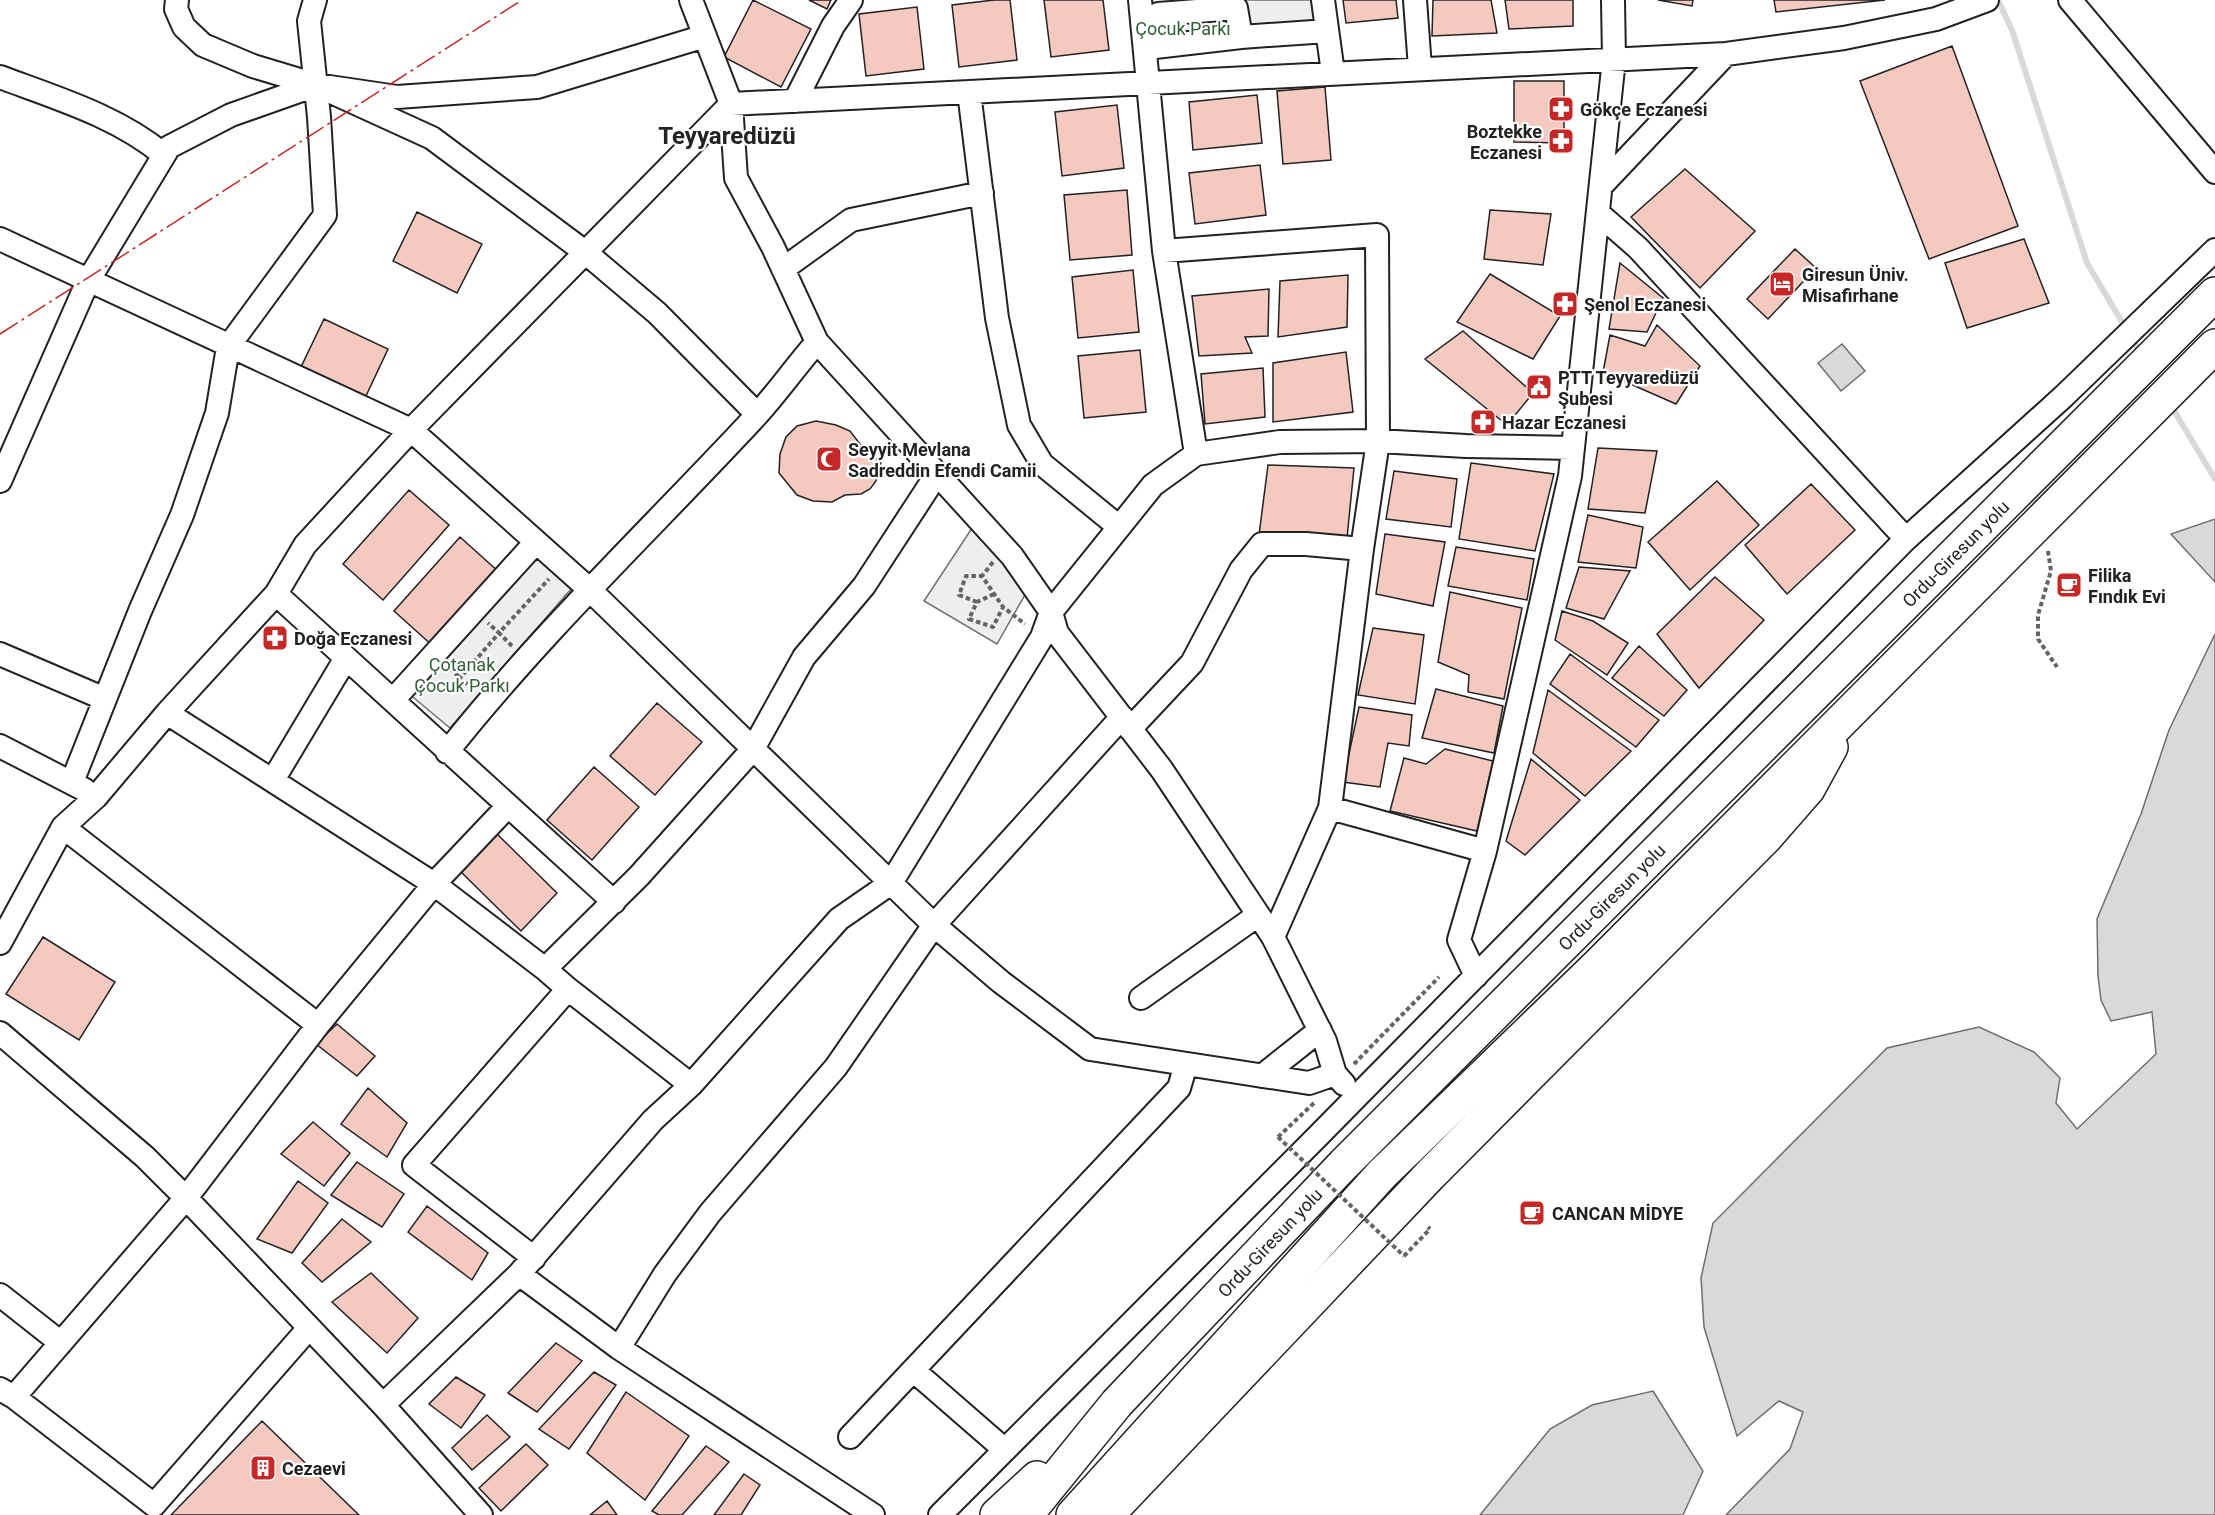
<svg xmlns="http://www.w3.org/2000/svg" width="2215" height="1515" font-family="Roboto,sans-serif">
<style>
.green{fill:#eee;stroke:#6f6f6f;stroke-width:1.5}
.water{fill:#d9d9d9;stroke:#6f6f6f;stroke-width:1.5}
.lines{fill:none;stroke-linecap:round;stroke-linejoin:round}
.stream{stroke:#d9d9d9;stroke-width:6}
.building{fill:#f3c9c0;stroke:#222;stroke-width:1.5}
.minor-casing{stroke:#222;stroke-width:26}
.highway-casing{stroke:#222;stroke-width:36}
.path{stroke:#646464;stroke-width:4;stroke-dasharray:4.5 3;stroke-linecap:butt}
.minor{stroke:#fff;stroke-width:22}
.highway{stroke:#fff;stroke-width:33}
.path-bridge{stroke:#646464;stroke-width:4;stroke-dasharray:4.5 3;stroke-linecap:butt}
.power{stroke:#c62828;stroke-width:1.5;stroke-dasharray:21 4.5 3 4.5;stroke-linecap:butt}
.labels{text-anchor:middle;dominant-baseline:central;stroke-width:4.5;stroke-linejoin:round;paint-order:stroke}
.park-label{font-size:18px;fill:#2f5e38;stroke:#fff}
.poi-label{font-size:18px;font-weight:bold;fill:#222;stroke:#fff;text-anchor:start}
.street-label{font-size:18px;fill:#222;stroke:#fff}
.district-label{font-size:24px;font-weight:bold;fill:#222;stroke:#fff}
</style>
<rect width="100%" height="100%" fill="#fff"/>
<path class="green" d="M1232,0H1311L1317,39L1156,53L1151,9Z
M974,525L1026,593L997,644L924,601Z
M535,553L571,589L450,728L408,693Z"/>
<path class="water" d="M1842,344L1865,371L1841,391L1818,363Z
M2215,519V582L2171,534Z
M2215,634V1515H1726L1790,1449L1803,1412L1779,1401L1737,1436L1704,1327L1701,1278L1713,1223L1887,1048L1979,1027L2034,1052L2060,1078L2056,1103L2077,1129L2156,1054L2152,1012L2111,1021L2101,1000L2098,976L2097,919L2141,814L2169,730Z
M1653,1391L1703,1471L1683,1515H1480L1550,1429L1592,1405Z"/>
<g class="lines">
<path class="stream" d="M1998,0L2012,30L2087,263L2141,354
M2170,404L2215,479"/>
</g>
<path class="building" d="M753,0L811,29L781,87L724,57Z
M809,0H831L827,9Z
M994,0H1010L1017,60L959,67L952,5Z
M1044,0H1103L1109,50L1051,57Z
M1343,0H1396L1398,18L1346,23Z
M1433,0H1491L1497,33L1432,36Z
M1505,0H1573V26L1509,29Z
M1658,0H1693L1692,6Z
M1774,0H1885L1776,12Z
M917,7L924,69L866,76L859,14Z
M1952,46L2018,226L1929,259L1860,81Z
M1514,81H1564V143L1514,142Z
M1325,87L1331,160L1283,164L1277,91Z
M1257,95L1262,143L1193,150L1189,102Z
M1117,105L1124,168L1062,176L1055,112Z
M1260,165L1266,215L1195,224L1189,173Z
M1685,169L1755,231L1700,288L1631,217Z
M1127,190L1132,255L1070,260L1064,195Z
M1490,210L1551,214L1543,265L1484,259Z
M417,212L482,244L457,293L393,261Z
M2024,239L2049,303L1967,328L1945,263Z
M1795,249L1816,268L1768,319L1747,299Z
M1620,263L1663,298L1647,332L1609,329Z
M1133,270L1139,332L1078,338L1072,277Z
M1490,274L1560,316L1533,359L1457,322Z
M1348,275L1347,327L1278,337L1280,281Z
M1269,289L1268,336L1245,337L1252,353L1199,356L1192,296Z
M324,319L388,349L365,398L301,367Z
M1657,325L1700,366L1676,404L1603,372L1610,335L1645,346Z
M1463,331L1533,393L1507,425L1425,359Z
M1140,350L1146,412L1084,418L1078,356Z
M1346,352L1353,412L1273,422V363Z
M1263,368L1265,417L1205,424L1201,374Z
M816,421L836,425L850,431L860,444L881,463L876,481L870,489L861,494L845,495L832,502L813,501L797,495L779,473L780,454L786,437L797,426Z
M1598,448L1657,451L1645,513L1588,509Z
M1471,463L1554,474L1535,551L1459,539Z
M1268,465L1354,468L1347,538L1259,535Z
M1394,471L1457,479L1451,527L1386,519Z
M1717,481L1759,525L1690,590L1648,542Z
M1811,484L1855,530L1787,594L1745,545Z
M409,490L449,525L383,600L343,564Z
M1588,515L1643,527L1636,568L1578,562Z
M1385,534L1445,542L1433,606L1376,594Z
M460,537L500,573L434,647L394,611Z
M1456,547L1534,559L1527,600L1448,586Z
M1579,567L1630,571L1604,619L1566,608Z
M1715,577L1764,620L1699,688L1657,634Z
M1450,592L1522,608L1504,699L1468,692L1469,675L1438,662Z
M1562,611L1593,621L1628,643L1607,675L1555,640Z
M1373,628L1424,635L1415,704L1358,695Z
M1639,646L1687,690L1664,716L1612,678Z
M1570,654L1659,720L1636,747L1550,684Z
M1436,689L1503,706L1494,753L1422,738Z
M1548,690L1631,751L1585,796L1533,753Z
M657,703L702,742L655,795L610,756Z
M1359,707L1412,715L1409,746L1388,743L1380,787L1343,782Z
M1445,749L1493,761L1477,831L1390,811L1404,758L1426,764Z
M1531,759L1580,800L1525,855L1506,841Z
M594,767L639,807L592,860L547,820Z
M496,833L557,893L521,931L460,871Z
M43,937L115,982L79,1040L6,994Z
M337,1024L375,1056L357,1076L316,1044Z
M368,1088L407,1123L387,1157L341,1124Z
M313,1122L350,1153L324,1186L281,1154Z
M357,1162L404,1194L382,1227L331,1195Z
M298,1181L328,1203L292,1253L257,1239Z
M427,1206L488,1253L472,1280L408,1232Z
M342,1219L371,1242L322,1282L302,1263Z
M371,1273L418,1318L387,1353L332,1302Z
M556,1343L582,1361L537,1412L508,1393Z
M594,1372L616,1385L569,1449L539,1429Z
M456,1377L485,1395L461,1428L429,1404Z
M626,1392L689,1436L645,1500L587,1453Z
M487,1415L510,1437L472,1470L452,1448Z
M262,1421L359,1515H171Z
M526,1444L548,1465L501,1511L479,1488Z
M706,1446L729,1462L682,1515H659L652,1511Z
M744,1474L760,1485L741,1515H714Z
M607,1501L617,1515H590Z"/>
<g class="lines">
<g class="minor-casing">
<path id="minor" d="M177,0L176,9L184,27L203,45L253,66L316,85L432,138L585,252L657,313L757,414
M691,0L731,104L736,178L773,247L817,342L1012,556L1051,612L1057,633L1162,770L1273,937L1325,1041L1335,1074L1344,1084
M1140,0L1164,251L1196,454
M1323,0L1333,73
M1415,0L1420,68
M2070,0L2215,172
M1241,37L1236,8L1158,14L1155,47L1241,37L1327,31
M0,77C56,98 117,116 164,155
M969,92L997,318L1019,425L1042,464L1119,527
M795,101L833,26L851,0
M1601,186L1726,54
M1598,213L1638,248L1906,539
M0,239L411,430L589,589L934,925L1001,982L1090,1049L1309,1083L1335,1074
M1164,251L1377,235L1378,441L1362,549L1330,808L1273,937
M783,269L851,220L982,193
M0,481L88,281L169,147L231,115L316,85L397,97L537,87L705,36
M276,594L614,902
M0,654L105,699
M393,700L536,542
M167,713L434,884L545,969
M1130,729L1192,663L1241,570L1262,544H1306L1362,549
M0,746L85,790
M447,752C542,632 652,528 756,416C777,393 796,366 817,342
M273,780L346,658
M72,782L140,611L182,515L217,413L228,347L325,215L319,117L309,21L315,0
M1330,808L1485,851
M63,827L318,1025
M0,943L63,827L96,797L167,713L276,594L305,545L411,430L731,104L1726,54L1844,38L1936,19L1987,0
M1476,976L1459,940L1485,851L1570,476L1614,59L1613,0
M568,989L691,1085
M1141,998L1258,915
M0,1033L145,1157L186,1198L383,1405L481,1515
M1262,1076L1320,1030
M534,1258L414,1165L568,989L545,969L639,876L753,749L804,657L864,586L937,474
M519,1274L619,1348L873,1515
M0,1295L61,1343
M619,1348L665,1274L710,1213L836,1067L934,925L1122,717
M913,1370L1005,1450
M0,1389L14,1397L154,1505L309,1328
M14,1397L186,1198L318,1025L434,884L508,806
M383,1405L519,1274L653,1120L691,1085L839,919L891,883L1042,637L1051,612L1153,485L1196,454L1280,442L1378,441L1466,446L1573,448
M850,1437L1179,1088L1186,1064
M940,1515L1316,1138L1906,539L2064,396L2215,250"/>
</g>
<g class="highway-casing">
<g id="highway">
<path d="M997,1515L1037,1478"/>
<path id="s1" d="M1026,1515L1117,1403L1344,1164L2215,294"/>
<path d="M1073,1515L1382,1174L1598,965L2215,346"/>
<path d="M1107,1515L1430,1175L1767,836L1808,789L1831,747"/>
</g>
</g>
<path class="path" d="M2048,551L2051,571L2038,615V639L2057,667
M993,562L982,576L1003,607L1025,624
M994,594L977,602L969,619L993,627L1003,607
M977,602L959,595L966,576H982
M512,646L499,633L549,579
M450,668L460,678
M473,689L460,678L499,633L488,623
M1354,1064L1439,977
M1278,1137L1314,1103
M1404,1256L1430,1229L1428,1227"/>
<use href="#minor" class="minor"/>
<use href="#highway" class="highway"/>
<path class="path-bridge" d="M1278,1137L1404,1256"/>
<path class="power" d="M0,334L522,0"/>
</g>
<defs>
<g id="pharmacy-square" transform="scale(1.35)"><rect x="-9" y="-9" width="18" height="18" rx="4" fill="#c62828" stroke="#fff"/><path d="M-2-6h4v4h4v4h-4v4h-4v-4h-4v-4h4Z" fill="#fff"/></g>
<g id="hotel-square" transform="scale(1.35)"><rect x="-9" y="-9" width="18" height="18" rx="4" fill="#c62828" stroke="#fff"/><path d="M-6-4.5h1.5V1H6V5H4.5V3h-9V5H-6ZM-4 0a1.8 1.8 0 1 1 3.6 0ZM.5 0V-2.5h3Q6-2.5 6 0Z" fill="#fff"/></g>
<g id="civic-square" transform="scale(1.35)"><rect x="-9" y="-9" width="18" height="18" rx="4" fill="#c62828" stroke="#fff"/><path d="M-.6-6.5H3V-4.5H.6V-3L4-1V1h2V6H-6V1h2V-1L-.6-3ZM-1.2 2.5V6h2.4V2.5Z" fill="#fff"/></g>
<g id="mosque-square" transform="scale(1.35)"><rect x="-9" y="-9" width="18" height="18" rx="4" fill="#c62828" stroke="#fff"/><path d="M3.5-4.9A6 6 0 1 0 3.5 4.9A5 5 0 1 1 3.5-4.9Z" fill="#fff"/></g>
<g id="cafe-square" transform="scale(1.35)"><rect x="-9" y="-9" width="18" height="18" rx="4" fill="#c62828" stroke="#fff"/><path d="M-5.5-4.5H6V0H3Q3 3.5 0 3.5H-2.5Q-5.5 3.5-5.5 0ZM3-3.2v2h1.7v-2ZM-6 4.5H4V6H-6Z" fill="#fff"/></g>
<g id="building-square" transform="scale(1.35)"><rect x="-9" y="-9" width="18" height="18" rx="4" fill="#c62828" stroke="#fff"/><path d="M-4-6H4V6H1V3H-1V6H-4ZM-2.5-4.3h1.7v1.8h-1.7ZM.8-4.3h1.7v1.8H.8ZM-2.5-1h1.7V.8h-1.7ZM.8-1h1.7V.8H.8Z" fill="#fff"/></g>
</defs>
<g fill-rule="evenodd">
<use href="#pharmacy-square" x="1561" y="109"/>
<use href="#pharmacy-square" x="1561" y="141"/>
<use href="#hotel-square" x="1782" y="284"/>
<use href="#pharmacy-square" x="1565" y="304"/>
<use href="#civic-square" x="1539" y="387"/>
<use href="#pharmacy-square" x="1483" y="422"/>
<use href="#mosque-square" x="829" y="459"/>
<use href="#cafe-square" x="2069" y="585"/>
<use href="#pharmacy-square" x="275" y="638"/>
<use href="#cafe-square" x="1532" y="1213"/>
<use href="#building-square" x="263" y="1468"/>
</g>
<g class="labels">
<g class="park-label">
<text x="1183" y="28">Çocuk Parkı</text>
<text x="462" y="664">Çotanak<tspan x="462" dy="21">Çocuk Parkı</tspan></text>
</g>
<g class="poi-label">
<text x="1580" y="109">Gökçe Eczanesi</text>
<text x="1542" y="131" text-anchor="end">Boztekke<tspan x="1542" dy="21">Eczanesi</tspan></text>
<text x="1802" y="274">Giresun Üniv.<tspan x="1802" dy="21">Misafirhane</tspan></text>
<text x="1584" y="304">Şenol Eczanesi</text>
<text x="1558" y="377">PTT Teyyaredüzü<tspan x="1558" dy="21">Şubesi</tspan></text>
<text x="1502" y="422">Hazar Eczanesi</text>
<text x="848" y="449">Seyyit Mevlana<tspan x="848" dy="21">Sadreddin Efendi Camii</tspan></text>
<text x="2088" y="575">Filika<tspan x="2088" dy="21">Fındık Evi</tspan></text>
<text x="294" y="638">Doğa Eczanesi</text>
<text x="1552" y="1213">CANCAN MİDYE</text>
<text x="282" y="1468">Cezaevi</text>
</g>
<g class="street-label">
<text stroke="none"><textPath href="#s1" startOffset="1338">Ordu-Giresun yolu</textPath></text>
<text stroke="none"><textPath href="#s1" startOffset="852">Ordu-Giresun yolu</textPath></text>
<text stroke="none"><textPath href="#s1" startOffset="366">Ordu-Giresun yolu</textPath></text>
</g>
<g class="district-label">
<text x="727" y="136">Teyyaredüzü</text>
</g>
</g>
</svg>
